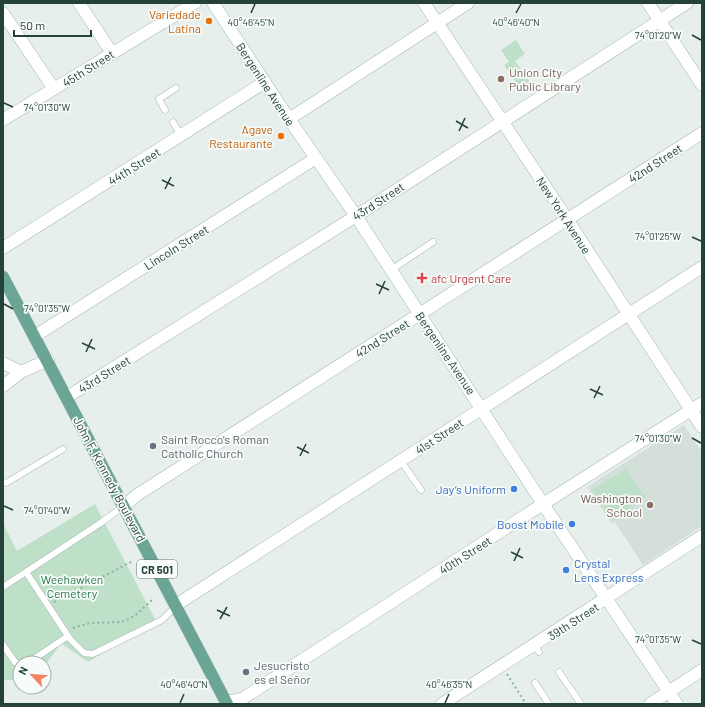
<svg xmlns="http://www.w3.org/2000/svg" width="705" height="707" font-family="Barlow,sans-serif">
<style>
.built{fill:#d4dfda}
.green{fill:#bfe0c8}
.lines{fill:none;stroke-linecap:round;stroke-linejoin:round}
.lane-casing{stroke:#a8b8b2;stroke-width:7}
.street-casing{stroke:#a8b8b2;stroke-width:13}
.secondary-casing{stroke:#a4bbb3;stroke-width:13}
.primary-casing{stroke:#c2cac8;stroke-width:13}
.path{stroke:#86b3a5;stroke-width:2;stroke-dasharray:2 3;stroke-linecap:butt}
.lane{stroke:#fff;stroke-width:6}
.street{stroke:#fff;stroke-width:12}
.secondary{stroke:#fff;stroke-width:12}
.primary{stroke:#6aa596;stroke-width:12}
.ticks{fill:none;stroke:#24423a;stroke-width:1.5}
.food-dot{fill:#e8710a;stroke:#f7fbf9;stroke-width:1.5}
.education-dot{fill:#8d6e63;stroke:#f7fbf9;stroke-width:1.5}
.health-dot{fill:#e0444e;stroke:#f7fbf9;stroke-width:1.5}
.worship-dot{fill:#6b7280;stroke:#f7fbf9;stroke-width:1.5}
.shop-dot{fill:#3f7fe0;stroke:#f7fbf9;stroke-width:1.5}
.labels{text-anchor:middle;dominant-baseline:central;stroke-width:3.5;stroke-linejoin:round;paint-order:stroke}
.shield{fill:#f7fbf9;stroke:#637a73;stroke-width:1}
.shield-label{font-size:11px;font-weight:bold;fill:#24423a}
.food-label{font-size:12px;fill:#c56008;stroke:#f7fbf9;text-anchor:end}
.street-label{font-size:12px;fill:#24423a;stroke:#f7fbf9}
.education-label{font-size:12px;fill:#785e54;stroke:#f7fbf9;text-anchor:start}
.health-label{font-size:12px;fill:#be3a42;stroke:#f7fbf9;text-anchor:start}
.worship-label{font-size:12px;fill:#5b616d;stroke:#f7fbf9;text-anchor:start}
.shop-label{font-size:12px;fill:#366cbe;stroke:#f7fbf9;text-anchor:end}
.park-label{font-size:12px;fill:#2d7a4b;stroke:#f7fbf9}
.ticks-label{font-size:10px;text-anchor:middle;fill:#24423a;stroke:#f7fbf9;stroke-width:3.5;stroke-linejoin:round;paint-order:stroke}
</style>
<rect width="100%" height="100%" fill="#e6efeb"/>
<path class="built" d="M684,425L702,452V526L643,565L615,522L612,524L587,487Z"/>
<path class="green" d="M516,40L525,54L515,61L532,85L522,91L504,65L509,62L501,50Z
M626,469L645,497L612,521L592,490Z
M95,504L156,621L88,662L61,643L44,667V663H20V680H3V523L17,551Z"/>
<g class="lines">
<g class="lane-casing">
<path id="lane" d="M165,110L159,99L176,88
M173,122L181,136
M391,270L433,242
M401,461L421,490
M3,482L6,483L63,449
M124,506L99,524L26,572L70,639L84,653L92,654L97,652L162,620L176,606
M3,587L26,572
M3,645L15,662L20,664
M534,645L539,652
M28,663L68,636
M559,672L581,704
M535,683L549,704"/>
</g>
<g class="street-casing">
<path id="street" d="M79,3L112,53
M424,3L567,219L702,427
M3,13L54,89
M289,119L468,3
M3,120L195,3
M3,248L265,82
M35,336L316,158
M3,363L21,372L48,360
M3,386L21,372
M67,397L356,216L687,3
M124,506L137,495L702,133
M176,605L702,267
M226,702L242,699L543,504L702,403
M442,704L702,536"/>
</g>
<g class="secondary-casing">
<path id="secondary" d="M213,3L289,119L356,216L543,504L677,704
M648,3L702,85
M650,704L702,670"/>
</g>
<g class="primary-casing">
<path id="primary" d="M3,277L227,704"/>
</g>
<path class="path" d="M54,602L133,561
M73,628L90,623L121,622L129,619L137,614L153,599
M507,674L526,704"/>
<use href="#lane" class="lane"/>
<use href="#street" class="street"/>
<use href="#secondary" class="secondary"/>
<use href="#primary" class="primary"/>
</g>
<path class="ticks" d="M251,13L255,4M516,13L521,4M692,35L701,40M4,103L13,107M456,121L468,128M459,131L465,118M162,180L174,186M165,189L171,177M692,237L701,241M376,284L389,290M379,294L385,281M4,304L13,309M82,343L95,349M86,352L92,339M590,389L603,395M594,398L600,386M692,438L701,443M297,447L309,453M300,456L306,444M4,506L13,510M511,552L523,558M514,561L520,548M217,610L230,616M220,619L227,607M692,640L701,644M180,703L184,694M445,703L449,694"/>
<g class="food-dot">
<circle cx="209" cy="21" r="4"/>
<circle cx="281" cy="136" r="4"/>
</g>
<g class="education-dot">
<circle cx="501" cy="79" r="4"/>
<circle cx="650" cy="505" r="4"/>
</g>
<path class="health-dot" d="M420 272h4v4h4v4h-4v4h-4v-4h-4v-4h4z"/>
<g class="worship-dot">
<circle cx="153" cy="446" r="4"/>
<circle cx="246" cy="672" r="4"/>
</g>
<g class="shop-dot">
<circle cx="514" cy="489" r="4"/>
<circle cx="572" cy="524" r="4"/>
<circle cx="566" cy="570" r="4"/>
</g>
<g class="labels">
<rect class="shield" x="137" y="560" width="40" height="18" rx="3"/>
<g class="shield-label">
<text x="157" y="569">CR 501</text>
</g>
<g class="food-label">
<text x="201" y="14">Variedade<tspan x="201" dy="14">Latina</tspan></text>
<text x="273" y="129">Agave<tspan x="273" dy="14">Restaurante</tspan></text>
</g>
<g class="street-label">
<text transform="translate(88 68) rotate(-32)">45th Street</text>
<text transform="translate(266 84) rotate(57)">Bergenline Avenue</text>
<text transform="translate(655 163) rotate(-33)">42nd Street</text>
<text transform="translate(134 166) rotate(-32)">44th Street</text>
<text transform="translate(378 201) rotate(-33)">43rd Street</text>
<text transform="translate(564 215) rotate(57)">New York Avenue</text>
<text transform="translate(176 247) rotate(-32)">Lincoln Street</text>
<text transform="translate(382 338) rotate(-32)">42nd Street</text>
<text transform="translate(446 353) rotate(56)">Bergenline Avenue</text>
<text transform="translate(104 374) rotate(-32)">43rd Street</text>
<text transform="translate(439 436) rotate(-33)">41st Street</text>
<text transform="translate(110 479) rotate(62)">John F. Kennedy Boulevard</text>
<text transform="translate(465 555) rotate(-33)">40th Street</text>
<text transform="translate(573 621) rotate(-33)">39th Street</text>
</g>
<g class="education-label">
<text x="509" y="72">Union City<tspan x="509" dy="14">Public Library</tspan></text>
<text x="642" y="498" text-anchor="end">Washington<tspan x="642" dy="14">School</tspan></text>
</g>
<g class="health-label">
<text x="431" y="278">afc Urgent Care</text>
</g>
<g class="worship-label">
<text x="161" y="439">Saint Rocco's Roman<tspan x="161" dy="14">Catholic Church</tspan></text>
<text x="254" y="665">Jesucristo<tspan x="254" dy="14">es el Señor</tspan></text>
</g>
<g class="shop-label">
<text x="506" y="489">Jay’s Uniform</text>
<text x="564" y="524">Boost Mobile</text>
<text x="574" y="563" text-anchor="start">Crystal<tspan x="574" dy="14">Lens Express</tspan></text>
</g>
<g class="park-label">
<text x="72" y="579">Weehawken<tspan x="72" dy="14">Cemetery</tspan></text>
</g>
</g>
<g class="ticks-label">
<text x="251" y="26">40°46'45"N</text>
<text x="516" y="26">40°46'40"N</text>
<text x="658" y="39">74°01'20"W</text>
<text x="47" y="111">74°01'30"W</text>
<text x="658" y="240">74°01'25"W</text>
<text x="47" y="312">74°01'35"W</text>
<text x="658" y="442">74°01'30"W</text>
<text x="47" y="514">74°01'40"W</text>
<text x="658" y="643">74°01'35"W</text>
<text x="184" y="688">40°46'40"N</text>
<text x="449" y="688">40°46'35"N</text>
</g>
<rect width="705" height="707" fill="none" stroke="#24423a" stroke-width="8"/>
<g transform="translate(32 675) rotate(296)"><circle r="19" fill="#f7fbf9" stroke="#a3b1ad"/>
<path d="M0-3L7 15L0 10L-7 15Z" fill="#f4845f"/>
<text y="-6" font-size="11" font-weight="bold" text-anchor="middle" fill="#24423a">N</text>
</g>
<path d="M14 30v6h77v-6" fill="none" stroke="#24423a" stroke-width="2"/>
<text x="20" y="30" font-size="12" fill="#24423a" stroke="#f7fbf9" stroke-width="3" paint-order="stroke">50 m</text>
</svg>
